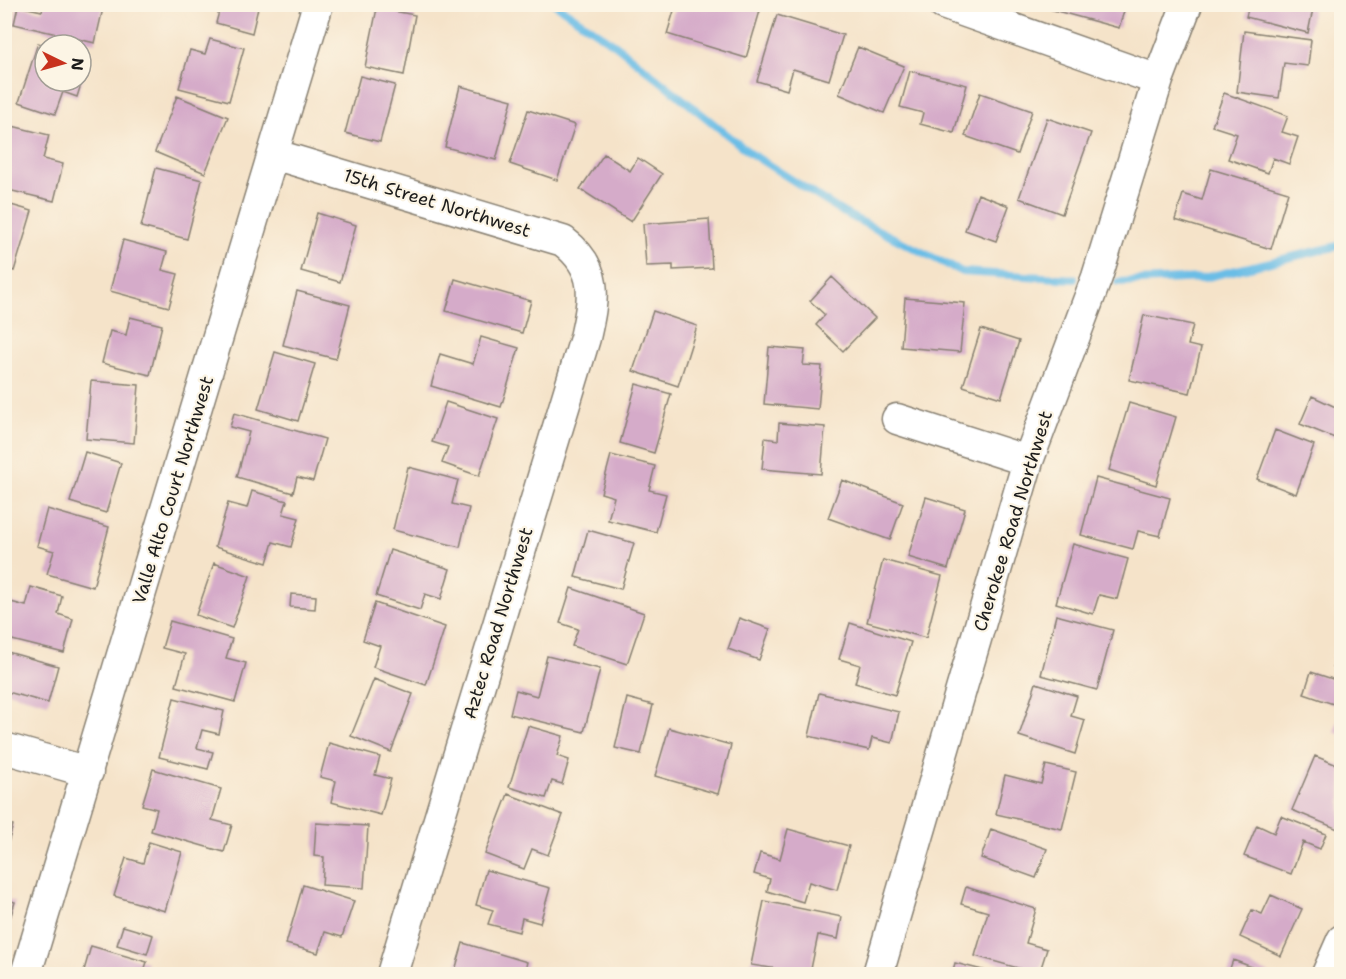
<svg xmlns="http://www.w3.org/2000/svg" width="1346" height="979" font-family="'Shantell Sans',sans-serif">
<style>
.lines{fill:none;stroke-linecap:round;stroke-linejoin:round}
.stream{stroke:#6bbde6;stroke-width:8}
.building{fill:#d5abc9}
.minor-casing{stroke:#888072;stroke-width:33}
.minor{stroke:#fff;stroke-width:30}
.labels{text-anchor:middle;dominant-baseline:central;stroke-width:4.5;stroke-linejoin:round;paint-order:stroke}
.street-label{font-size:18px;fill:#1c1c1c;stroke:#fcf5e5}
</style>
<rect width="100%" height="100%" fill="#fcf5e5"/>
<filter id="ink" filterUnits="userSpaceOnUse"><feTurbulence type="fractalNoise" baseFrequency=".0167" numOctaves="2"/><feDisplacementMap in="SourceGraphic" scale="12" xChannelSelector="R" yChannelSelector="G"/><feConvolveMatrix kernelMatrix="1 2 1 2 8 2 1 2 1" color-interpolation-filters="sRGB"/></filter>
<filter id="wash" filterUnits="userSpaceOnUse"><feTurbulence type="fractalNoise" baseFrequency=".008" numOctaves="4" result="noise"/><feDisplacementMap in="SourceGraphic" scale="24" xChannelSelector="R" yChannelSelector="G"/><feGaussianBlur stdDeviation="1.35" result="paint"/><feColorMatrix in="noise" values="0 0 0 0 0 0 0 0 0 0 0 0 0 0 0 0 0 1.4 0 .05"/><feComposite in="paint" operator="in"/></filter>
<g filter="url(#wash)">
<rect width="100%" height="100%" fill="#f5e3c9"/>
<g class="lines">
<path class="stream" d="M555,4L617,46L750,153L844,213L962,272L1074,279
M1118,282L1203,278L1342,245"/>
</g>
<g id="blocks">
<path class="building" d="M44,4H104L95,43L14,24L18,6L42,11Z
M221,4H259L252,33L216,23Z
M676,4H739L760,11L746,58L667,34Z
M1043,4H1126L1119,28L1042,7Z
M1249,4H1314L1308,33L1246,17Z
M377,8L415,15L404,75L365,67Z
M777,15L843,35L829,80L793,69L787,90L757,81Z
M1244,31L1311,40L1308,66L1284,63L1279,98L1237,92Z
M210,39L244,48L229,101L179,88L190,50L205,54Z
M38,43L45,45V81H81V57L89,59L77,97L63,92L55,114L19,102Z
M858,47L904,66L884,113L839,94Z
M910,71L967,85L954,133L920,124L923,113L900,107Z
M360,76L395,85L380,142L345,133Z
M460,86L512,100L496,160L445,147Z
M980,93L1032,111L1017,154L965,136Z
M1224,93L1288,116L1282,132L1298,137L1289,164L1273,158L1268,173L1228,159L1237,134L1212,126Z
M177,96L228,117L205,173L155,152Z
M528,110L575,125L557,180L510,164Z
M1047,118L1091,133L1062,214L1019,198Z
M8,125L49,135L43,159L63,164L54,201L4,189V141Z
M604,154L630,171L638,158L662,174L631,222L580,189Z
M156,168L202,180L187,239L141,227Z
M1211,169L1288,192L1271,249L1175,220L1183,194L1202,200Z
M978,194L1009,206L996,241L965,230Z
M4,203L32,211L14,271L4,268Z
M317,213L356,225L340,282L301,271Z
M709,219L712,268L673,270V265L646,266L643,224Z
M123,240L167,252L162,270L178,274L169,307L110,291Z
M832,277L875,318L843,351L816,325L825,315L810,301Z
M455,279L531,301L522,333L446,311Z
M297,291L350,305L336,359L283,345Z
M905,298L965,303L960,352L901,347Z
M653,311L697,326L678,386L633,371Z
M1144,315L1193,325L1188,345L1201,348L1190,393L1129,380Z
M130,317L162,325L150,375L102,363L110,331L126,335Z
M981,329L1019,341L1001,398L963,386Z
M481,337L519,348L501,407L431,386L440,354L473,364Z
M769,347L805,350L803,365L822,366L818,409L764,404Z
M275,352L315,364L298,421L258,409Z
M91,381L139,385L134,443L86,439Z
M636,384L671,394L654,453L620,443Z
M1312,396L1342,410V441L1300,424Z
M446,402L498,419L479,476L442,463L448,447L432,442Z
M1129,403L1176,417L1156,485L1109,470Z
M234,413L325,439L313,481L297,477L293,493L237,477L249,432L230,427Z
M779,423L825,427L821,474L762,469L765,438L778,440Z
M1275,430L1314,445L1296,494L1257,479Z
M85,452L121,463L106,513L70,502Z
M611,455L655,466L649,490L666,494L656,532L608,520L614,497L601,493Z
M408,467L458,480L452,504L469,508L460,547L393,530Z
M1096,478L1170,498L1160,536L1138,531L1133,549L1081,535Z
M842,480L903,503L890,540L828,518Z
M252,491L287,501L283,514L299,518L291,547L273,542L267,563L215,547L228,503L247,508Z
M926,497L965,509L948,569L908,557Z
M47,509L109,527L93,587L47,574L54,551L37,546Z
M588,530L634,543L621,589L575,577Z
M1073,544L1128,559L1117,599L1099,595L1093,614L1056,603Z
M390,550L450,569L441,599L425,594L420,610L376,596Z
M883,560L942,576L926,638L867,622Z
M214,563L250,576L232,628L196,615Z
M31,587L62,596L58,614L73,619L64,653L4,638L7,601L26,606Z
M571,588L644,613L627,664L572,646L578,629L560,623Z
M291,594L316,596L315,609L290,607Z
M375,603L445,627L426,685L373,667L380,646L363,640Z
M1056,615L1113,630L1097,690L1041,675Z
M739,618L770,629L759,660L728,649Z
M170,621L232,639L226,658L246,663L235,702L176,686L185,654L162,648Z
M850,623L911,642L895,695L855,683L860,665L839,659Z
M1342,646V669L1333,666Z
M4,651L58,666L48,703L4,691Z
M547,656L600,669L584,732L510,714L516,690L537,696Z
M1311,672L1342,682V707L1304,694Z
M374,679L413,694L391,752L351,736Z
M1036,683L1077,696L1071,716L1085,720L1075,754L1019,736Z
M819,693L899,712L892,743L872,738L869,750L809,736Z
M174,698L224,711L219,734L202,730L197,748L213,752L208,769L159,757Z
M627,698L653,705L641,754L615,748Z
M1341,712H1342V735L1334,732Z
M528,726L563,736L557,756L569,760L562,784L552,781L546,798L509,787Z
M669,728L731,745L718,794L655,776Z
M329,743L380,757L375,775L391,779L381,815L331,802L336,781L320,777Z
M1315,756L1342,767L1340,830L1292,810Z
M1046,765L1076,772L1062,829L996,814L1005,775L1041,784Z
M153,769L221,789L212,820L232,825L224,852L151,831L157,809L142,805Z
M508,794L563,815L548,855L532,849L524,869L485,854Z
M1281,816L1326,834L1320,849L1303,842L1291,874L1244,856L1257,825L1274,833Z
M4,823L13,825L5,854H4Z
M316,823L368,826L364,888L322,885L324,857L314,856Z
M788,829L849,846L837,890L809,882L803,902L767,891L770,879L754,874L760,853L780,859Z
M991,829L1047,849L1036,878L981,858Z
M149,842L182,852L165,911L114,896L126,858L143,863Z
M486,870L550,888L540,923L522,918L519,932L488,924L493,910L476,905Z
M303,885L354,901L342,937L325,932L318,953L286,944Z
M966,887L1036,909L1026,943L1047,949L1039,974L975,956L988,912L961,904Z
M1271,895L1302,909L1281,956L1240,937L1252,910L1262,914Z
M4,899L15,902L5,935H4Z
M764,901L842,917L838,939L818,935L810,974L751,965Z
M123,926L153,935L147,954L117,945Z
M463,943L527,962L524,974H454Z
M91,946L147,962L143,974H83Z
M1233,960L1271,974H1228Z
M955,963L998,974H952Z"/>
</g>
</g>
<g filter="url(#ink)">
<use href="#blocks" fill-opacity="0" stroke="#888072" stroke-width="1.5"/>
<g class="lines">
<g class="minor-casing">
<path id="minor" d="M943,4L1158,80
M273,154L563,241C600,269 594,298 585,338L392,974
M897,419L1028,461
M4,748L88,772
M26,974L318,4
M878,974L1028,461L1097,277L1158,80L1187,4
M1327,974L1342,940"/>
</g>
<use href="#minor" class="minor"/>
</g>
</g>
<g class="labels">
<g class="street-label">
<text transform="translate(437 203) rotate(17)">15th Street Northwest</text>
<text transform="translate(173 490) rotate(-73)">Valle Alto Court Northwest</text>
<text transform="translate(1013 521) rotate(-73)">Cherokee Road Northwest</text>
<text transform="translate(498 623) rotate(-73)">Aztec Road Northwest</text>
</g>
</g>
<rect width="1346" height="979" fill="none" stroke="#fcf5e5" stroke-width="24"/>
<g transform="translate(63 63) rotate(95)"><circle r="28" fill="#fcf5e5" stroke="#a29e95" stroke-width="1.5"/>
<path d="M0-4.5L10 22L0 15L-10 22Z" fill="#c8321e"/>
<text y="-9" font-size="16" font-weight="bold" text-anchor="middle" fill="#1c1c1c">N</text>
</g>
</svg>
